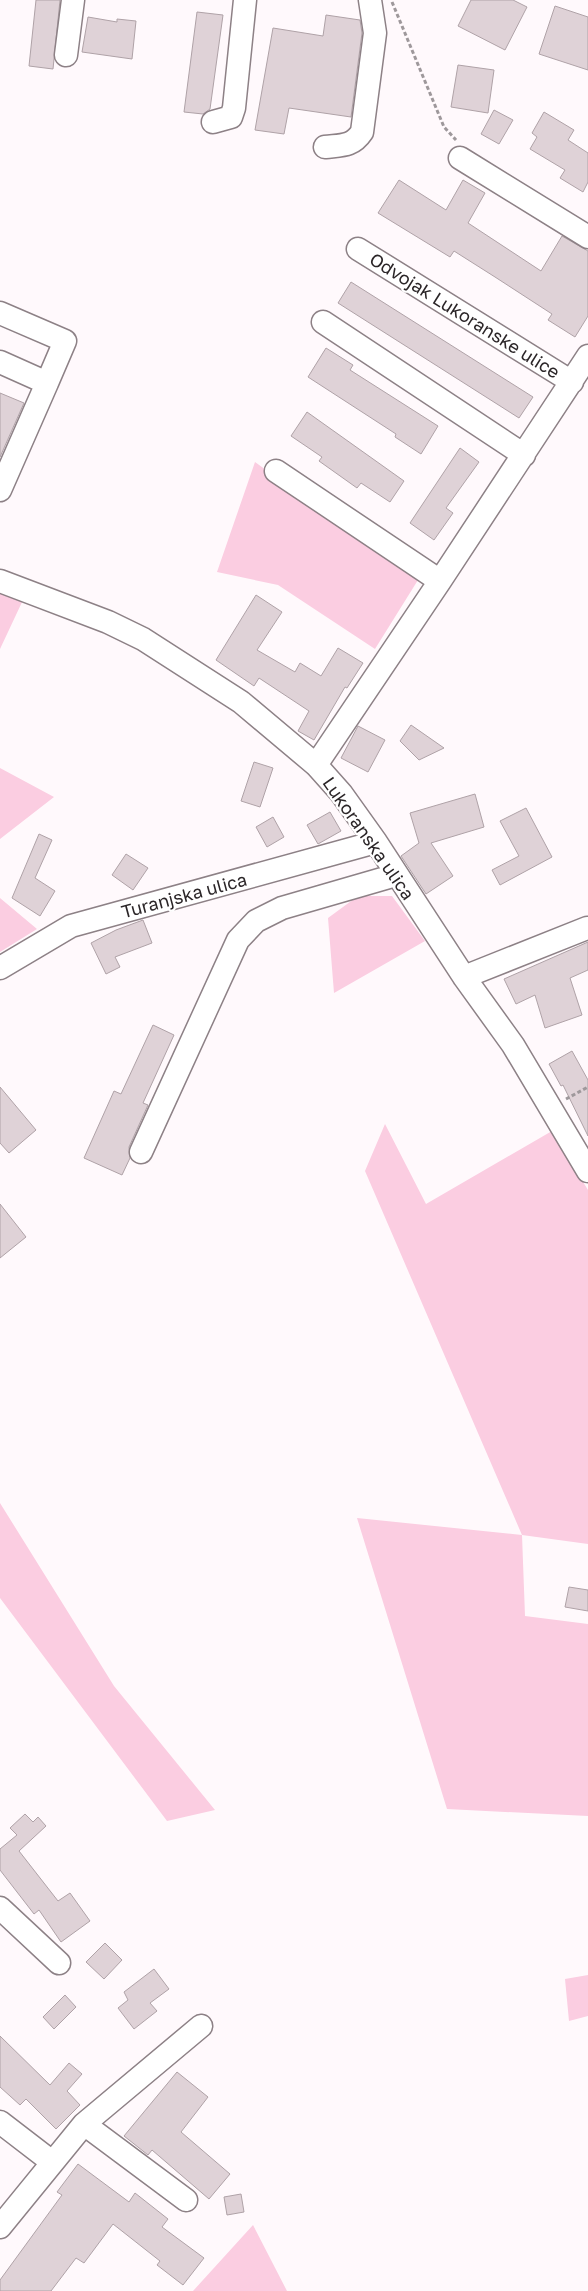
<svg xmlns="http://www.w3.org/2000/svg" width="588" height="2291" font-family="'Golos Text',sans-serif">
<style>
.green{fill:#fbcde1}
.building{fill:#dfd2d7;stroke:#afa2a7}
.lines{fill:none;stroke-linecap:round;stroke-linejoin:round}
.minor-casing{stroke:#8d8186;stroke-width:25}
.path{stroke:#9e989b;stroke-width:3;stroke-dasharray:4 2.5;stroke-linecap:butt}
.minor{stroke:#fff;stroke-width:22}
.labels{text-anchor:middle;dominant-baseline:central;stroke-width:4.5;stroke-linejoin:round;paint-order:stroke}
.street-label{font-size:18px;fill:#2b2628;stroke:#fff}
</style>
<rect width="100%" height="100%" fill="#fff9fc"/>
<path class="green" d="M255,462L418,580L375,649L278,585L217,572Z
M0,590L23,600L0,649Z
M0,768L54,797L0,839Z
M358,896H392L425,941L334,993L328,918Z
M0,898L37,929L0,952Z
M385,1124L426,1204L552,1131L588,1190V1544L522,1535L525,1616L588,1624V1816L447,1809L357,1518L522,1535L365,1171Z
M0,1503L114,1686L215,1810L167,1821L0,1598Z
M588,1975V2016L569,2021L565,1979Z
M253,2225L287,2291H193Z"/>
<path class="building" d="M36,0H60L53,69L29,66Z
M471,0H513L527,7L505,50L458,26Z
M555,6L588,17V70L539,54Z
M197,12L223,15L210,109L203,114L184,112Z
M326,15L360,20L362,33L351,117L289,108L284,134L255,130L273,28L323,36Z
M88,17L117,22V19L136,21L132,59L82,52Z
M458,65L494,70L488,113L451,107Z
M494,110L513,120L499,144L481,134Z
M544,112L574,130L568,140L588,153V182L583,192L560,178L565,170L530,149L537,137L532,133Z
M399,180L446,210L463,180L485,193L468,223L541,271L562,236L588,251V316L575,337L548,320L552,314L495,277L454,251L450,257L378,213Z
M351,282L533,397L519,418L338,303Z
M326,348L353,365L350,370L438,426L421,454L395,437L396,434L308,377Z
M0,393L24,403L0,457Z
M307,412L404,481L390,502L361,483L357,488L319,461L322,457L291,436Z
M460,448L479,462L446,508L453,513L434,540L410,523Z
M256,595L282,612L257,650L295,672L300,663L321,676L338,648L363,663L347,688L345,687L314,740L298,731L309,711L259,678L254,686L216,660Z
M411,725L444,748L419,760L400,741Z
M358,726L385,740L368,772L341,758Z
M254,762L273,768L260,807L241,801Z
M475,794L484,827L431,843L453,876L426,894L401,856L419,843L410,813Z
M526,808L552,857L500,885L492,870L519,856L500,821Z
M330,812L341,831L318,844L307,825Z
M273,817L284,837L267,847L256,827Z
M39,834L52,840L35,878L55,891L40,916L12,898Z
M126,854L148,868L133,890L112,875Z
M143,920L152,943L115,957L120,967L106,974L91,943L116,930Z
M588,942V970L570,978L582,1015L545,1028L535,995L516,1004L504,979Z
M153,1025L174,1035L143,1103L148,1105L129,1147L130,1158L122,1175L84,1158L114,1091L121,1094Z
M572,1051L588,1080V1136L563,1085L561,1086L549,1064Z
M0,1087L36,1130L9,1153L0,1143Z
M0,1204L26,1237L0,1258Z
M569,1587L588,1590V1611L565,1607Z
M25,1814L33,1822L38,1817L46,1826L19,1851L58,1901L70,1893L90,1921L61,1942L39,1910L34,1914L0,1870V1849L17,1835L10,1828Z
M105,1943L122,1960L104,1979L86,1962Z
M154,1969L169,1989L150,2003L157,2011L134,2029L118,2008L128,2000L124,1992Z
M65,1995L76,2007L54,2029L43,2017Z
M0,2036L50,2085L69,2063L82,2074L67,2091L80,2105L56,2129L26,2099L20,2105L0,2087Z
M177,2072L208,2097L181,2132L230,2174L209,2199L152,2150L148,2155L124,2136Z
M78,2164L129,2202L135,2193L168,2219L162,2227L204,2258L183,2285L157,2265L160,2261L113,2224L84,2263L76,2258L51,2291H0V2280L62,2195L57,2192Z
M241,2194L244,2212L227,2215L224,2197Z"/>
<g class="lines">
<g class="minor-casing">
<path id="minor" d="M66,55L73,0
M213,122L231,117L234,108L245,0
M325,147C341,145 352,147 362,132L375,33L370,0
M460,158L588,237
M358,249L572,382
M0,313L65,341L47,383L0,362
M323,322L524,455
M276,471L440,581
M0,490L47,383
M0,581L108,622L143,639L241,702L316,765L341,793L376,842L464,977L513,1045L588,1171
M316,765L440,581L588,356
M0,968L71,926L376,842
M464,977L587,928
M141,1152L238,940L256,921L282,908L396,875
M0,1908L59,1963
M0,2122L52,2162
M84,2124L186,2200
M0,2227L84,2124L201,2026"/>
</g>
<path class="path" d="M392,2L444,127L456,140
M566,1099L588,1087"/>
<use href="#minor" class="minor"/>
</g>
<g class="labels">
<g class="street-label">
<text transform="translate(465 315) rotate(32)">Odvojak Lukoranske ulice</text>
<text transform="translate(369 838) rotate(55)">Lukoranska ulica</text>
<text transform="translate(184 895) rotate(-15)">Turanjska ulica</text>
</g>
</g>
</svg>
